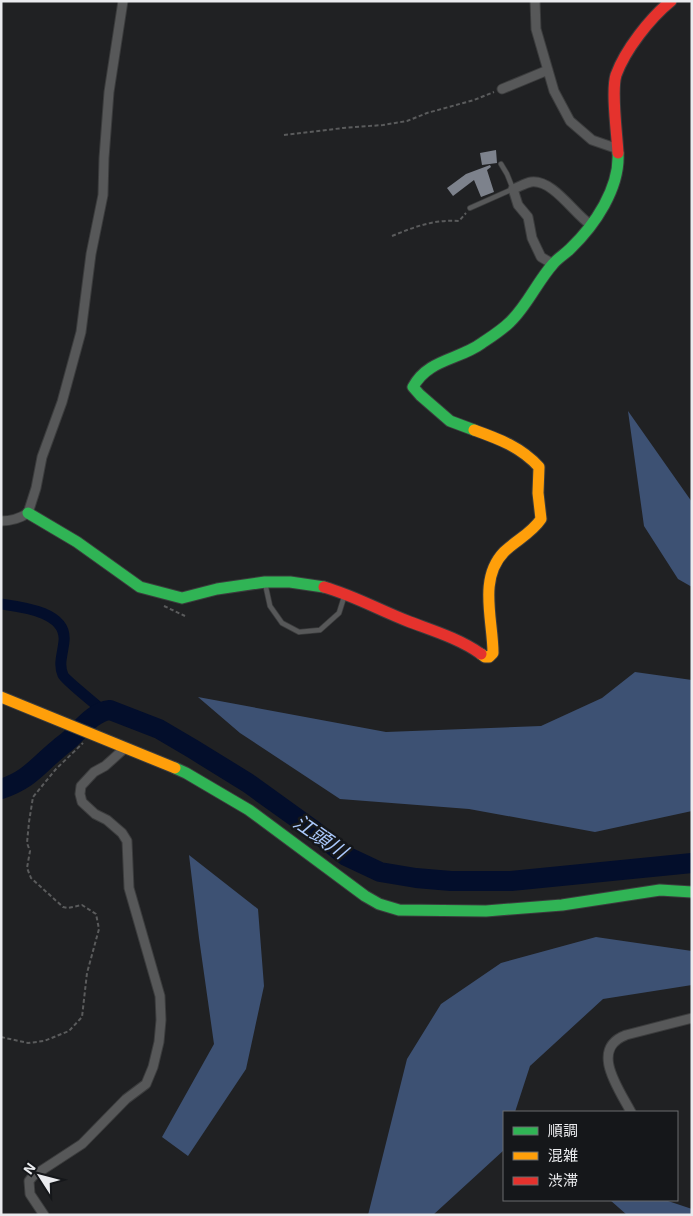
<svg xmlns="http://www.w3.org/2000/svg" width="693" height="1216" font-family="'Exo 2','Noto Sans JP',sans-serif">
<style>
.forest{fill:#3d5173}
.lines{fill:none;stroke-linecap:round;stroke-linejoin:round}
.canal{stroke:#030e2b;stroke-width:11}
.river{stroke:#030e2b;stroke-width:20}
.building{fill:#7d828c}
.lane-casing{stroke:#3b3c3d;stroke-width:6}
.street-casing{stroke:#3b3c3d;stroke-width:11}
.fast-casing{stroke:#3b3c3d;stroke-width:13}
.slow-casing{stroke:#3b3c3d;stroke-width:13}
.jam-casing{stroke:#3b3c3d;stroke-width:13}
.path{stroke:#5a5b5c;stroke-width:2;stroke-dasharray:4 2.5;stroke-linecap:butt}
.lane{stroke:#575859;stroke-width:4.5}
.street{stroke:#575859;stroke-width:9}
.fast{stroke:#30b455;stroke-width:11}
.slow{stroke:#ff9f0a;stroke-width:11}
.jam{stroke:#e5322d;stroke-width:11}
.labels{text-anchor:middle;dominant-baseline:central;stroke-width:5;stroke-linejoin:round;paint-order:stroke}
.water-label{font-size:20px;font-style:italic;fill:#aac8fb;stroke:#15171a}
</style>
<rect width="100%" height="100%" fill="#202123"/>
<path class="forest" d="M628,411L692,502V587L678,579L644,526Z
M635,672L692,680V811L595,832L469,809L340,799L240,733L198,697L386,732L541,726L602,698Z
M189,855L258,909L264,986L246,1069L188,1156L162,1137L214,1044L199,938Z
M596,937L692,951V985L603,999L530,1066L515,1112H504V1150L433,1215H368L407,1059L441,1004L501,963Z
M610,1200H665L692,1209V1215H627Z"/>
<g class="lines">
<path class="canal" d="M1,604C22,607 67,612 64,641C63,653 58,664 63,675C65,680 96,704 103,711"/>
<path class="river" d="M1,789C30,779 36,767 58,749C62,745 66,743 70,739C82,728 93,712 110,710L159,729L193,749L248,783L312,829L346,856L380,872L416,878L451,881H511L692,863"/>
</g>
<path class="building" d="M496,150L497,163L482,165L480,153Z
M490,165L491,167L487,170L494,192L481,197L474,180L453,196L447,188L466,174Z"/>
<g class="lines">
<g class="lane-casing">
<path id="lane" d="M470,208L513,189L507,174L501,164
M265,583L270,606L282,623L299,632L320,630L339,613L345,594"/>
</g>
<g class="street-casing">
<path id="street" d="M535,1L536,29L554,91L570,121L592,140L618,149
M502,89L548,70
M553,264L541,257L532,238L528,217L518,205L513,189C519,187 525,183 531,182C553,179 574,214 591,225
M1,521C11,521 19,519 28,513L36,488L42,457L62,402L81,332L91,254L103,195L104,158L109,92L123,1
M631,1112C619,1089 589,1049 626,1035L692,1018
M44,1215L30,1194L29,1181L33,1176L82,1144L126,1099L146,1084L153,1067L159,1042L161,1020L160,996L129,888L127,841L122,833L107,820L95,814L82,802L80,794L81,786L94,772L105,766L125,748"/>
</g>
<g class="fast-casing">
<path id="fast" d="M474,430L450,421L420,395L413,387C428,359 459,360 482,343C491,337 502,330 510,322C527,306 537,282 553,264C558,258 565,254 570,249C595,225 620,188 618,153
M28,513L77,542L140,587L182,598L217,589L265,582H290L324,587
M175,768L186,773L249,810L365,896L379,904L399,910L486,911L562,905L660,890L692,892"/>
</g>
<g class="slow-casing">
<path id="slow" d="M474,430C499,439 521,447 539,467L538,493L541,519C531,534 516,540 504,552C478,579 493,620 493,653L489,657H485L481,654
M1,697L175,768"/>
</g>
<g class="jam-casing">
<path id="jam" d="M618,153C617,134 611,91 616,75C625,50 650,18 671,1
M324,587C355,596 381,611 410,622C434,631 460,639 481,654"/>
</g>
<path class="path" d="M284,135L343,128L383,125L407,121L427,113L474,100L494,92
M392,236C414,227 435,219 459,221L466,213
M164,606L185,616
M1,1037L28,1043L44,1041L69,1031L82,1017L87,973L99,929L96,914L82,905L68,908L63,907L31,878L27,868L30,851L27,843L29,822L33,797L56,769L83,743"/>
<use href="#lane" class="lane"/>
<use href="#street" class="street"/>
<use href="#fast" class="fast"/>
<use href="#slow" class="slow"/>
<use href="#jam" class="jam"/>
</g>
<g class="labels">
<g class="water-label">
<text transform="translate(321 836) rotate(35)">江頭川</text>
</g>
</g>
<rect width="693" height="1216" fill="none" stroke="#eaebee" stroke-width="5"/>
<rect x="503" y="1111" width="175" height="90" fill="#15171a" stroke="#6a6c6f"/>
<rect x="513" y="1127" width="25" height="8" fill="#30b455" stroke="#6a6c6f"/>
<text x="548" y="1136" font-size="15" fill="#eaebee">順調</text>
<rect x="513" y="1152" width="25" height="8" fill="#ff9f0a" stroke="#6a6c6f"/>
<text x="548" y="1161" font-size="15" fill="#eaebee">混雑</text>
<rect x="513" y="1177" width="25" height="8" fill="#e5322d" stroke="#6a6c6f"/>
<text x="548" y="1186" font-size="15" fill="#eaebee">渋滞</text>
<g transform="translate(40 1176) rotate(306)" stroke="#15171a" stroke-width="4" paint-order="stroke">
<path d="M0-4L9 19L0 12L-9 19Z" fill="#eaebee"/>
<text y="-8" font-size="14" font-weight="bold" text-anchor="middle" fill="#eaebee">N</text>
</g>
</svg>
